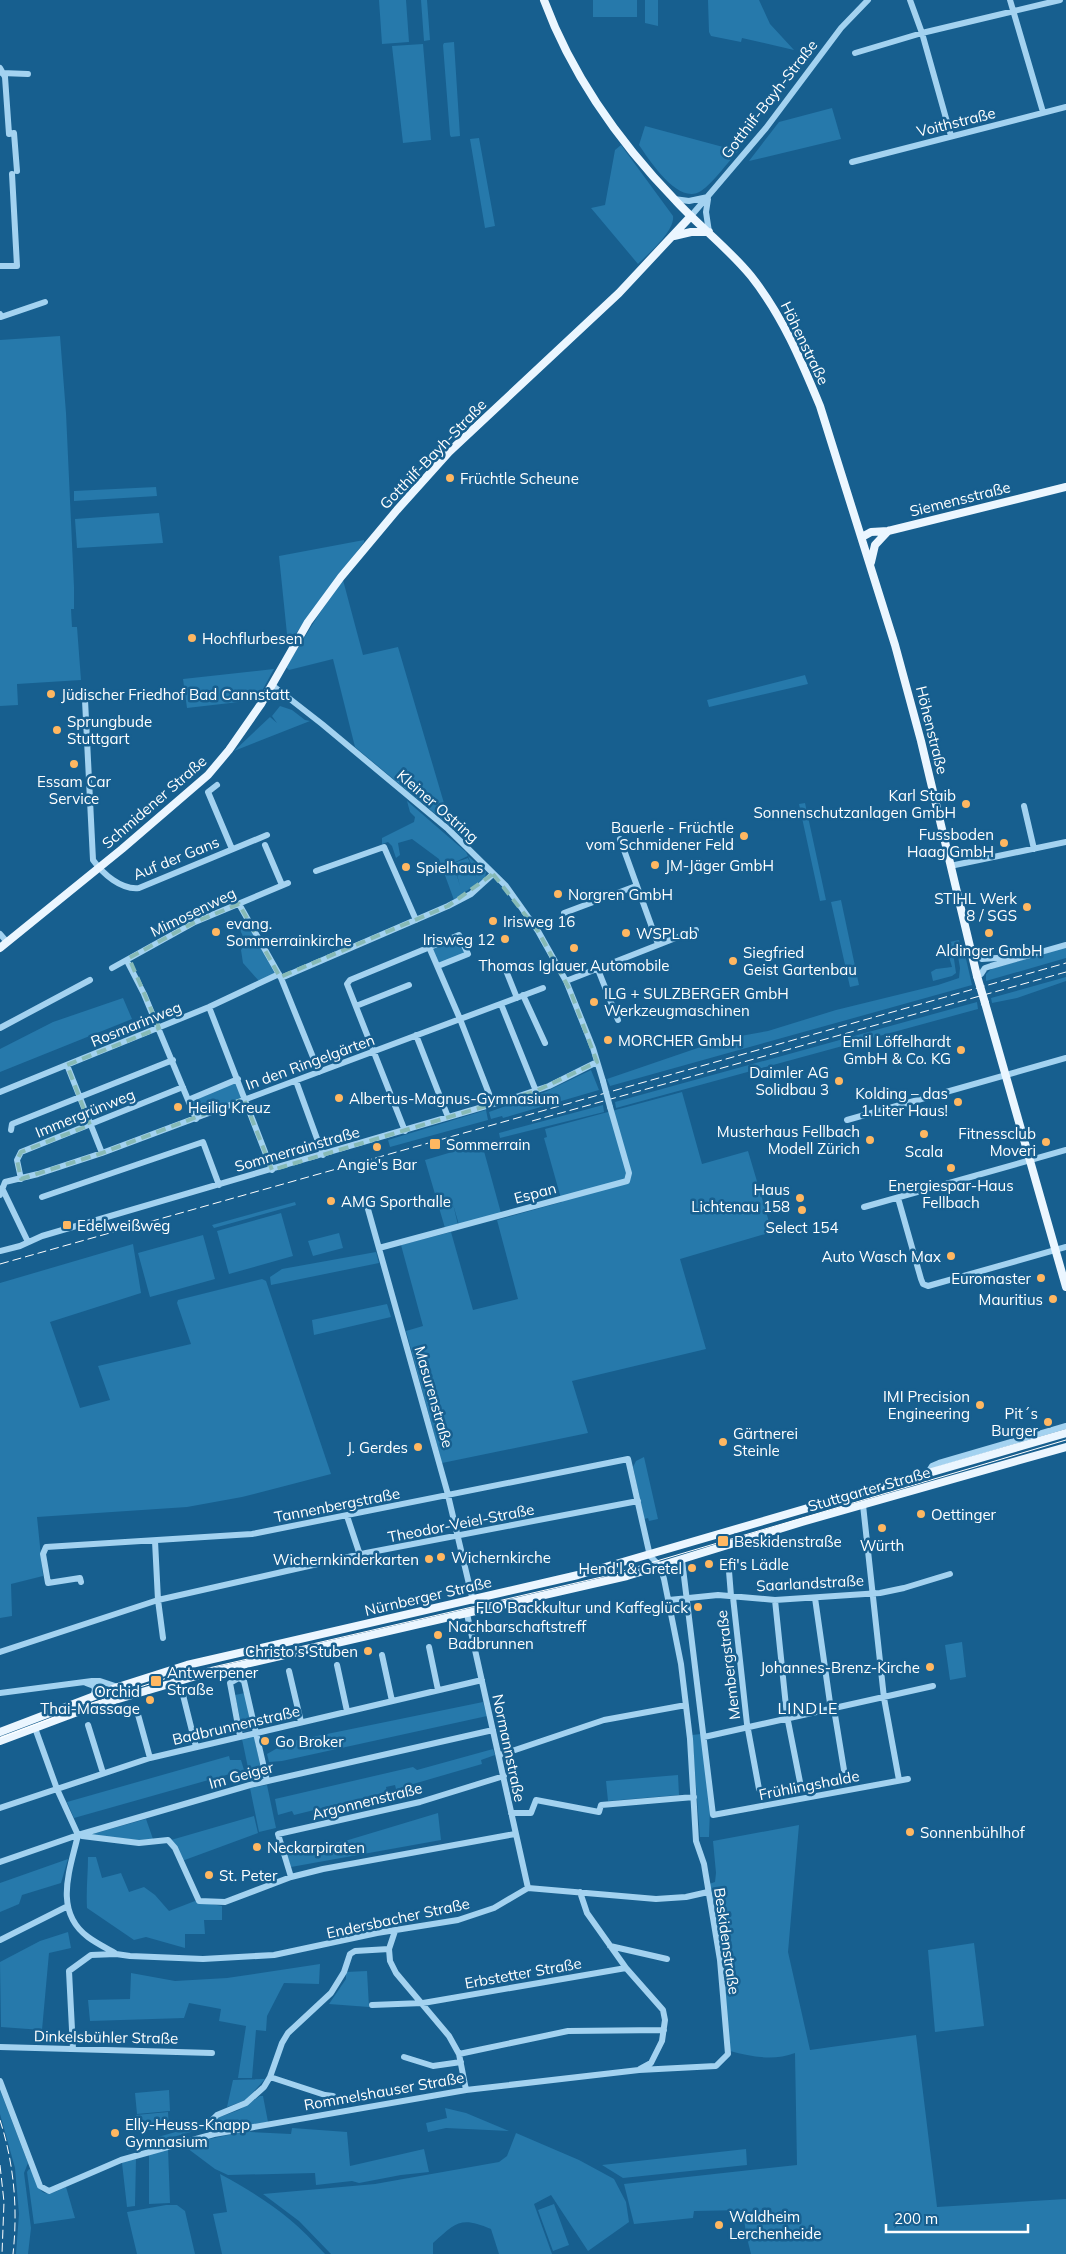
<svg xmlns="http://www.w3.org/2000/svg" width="1066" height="2254" font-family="Mulish,sans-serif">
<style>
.green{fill:#2679ab}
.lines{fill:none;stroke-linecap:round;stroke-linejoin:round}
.minor{stroke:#a3d2f0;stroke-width:6}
.major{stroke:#ebf6ff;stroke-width:8}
.tram{stroke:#fff;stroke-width:1}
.rail{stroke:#fff;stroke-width:1;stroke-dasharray:9 4;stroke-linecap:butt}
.minor-bridge{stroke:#a3d2f0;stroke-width:6}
.major-bridge{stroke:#ebf6ff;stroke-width:8}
.marked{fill:none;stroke:#87bab6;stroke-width:4;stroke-dasharray:10 6;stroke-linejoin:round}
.poi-dot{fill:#ffb761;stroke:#175f8f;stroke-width:2}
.labels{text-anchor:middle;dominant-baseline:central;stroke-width:5;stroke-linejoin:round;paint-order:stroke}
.street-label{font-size:15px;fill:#fff;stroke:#175f8f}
.poi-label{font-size:15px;fill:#fff;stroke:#175f8f;text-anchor:start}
.neighbourhood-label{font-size:16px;letter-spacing:1px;fill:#fff;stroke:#175f8f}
</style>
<rect width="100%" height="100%" fill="#175f8f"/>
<path class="green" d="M379,0H406L409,42L382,44Z
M421,0H427L430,40L424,41Z
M593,0H637V17H593Z
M645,0H658V26L645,23Z
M708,0H759L770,24L794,50L742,38L741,42L711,36L709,32Z
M454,42L460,136L451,137L450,135L443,45L444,43Z
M423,44L431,140L403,143L392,46Z
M832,108L841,139L749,161L779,122Z
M645,126L738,151C728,162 714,182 701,191C679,206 650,161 639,145Z
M479,138L495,226L485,228L470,139Z
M621,145L673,216C675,231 649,253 638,264L591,208L605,205L615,150Z
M60,336L66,413L74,587V609H71L72,627H77L81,680L17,684L18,705L0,706V340Z
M156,487L157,496L74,501V491Z
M159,513L163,543L77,548L75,519Z
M364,540V542L288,644L279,556Z
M343,580L363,655L398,647L451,827L355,747L333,659L289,670L286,667L319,614Z
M274,669L257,700L187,708L183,679Z
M805,675L808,684L709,707L707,700Z
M280,706L292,710L305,720L310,721L234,751L270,717L277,723L272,716Z
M407,801L466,852L468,856L453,863L460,886L454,863L468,858L477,880L468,856L486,872L485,878L454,900L439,859L412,839L398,843L400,855L396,858L392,846L388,842L382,844V838L414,822L415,817L410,812Z
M805,803L826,900L820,901L799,804Z
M841,900L859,985L850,987L831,902Z
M245,919L275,974L259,981L243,963L241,950L246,943L236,921Z
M459,935L468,954L438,966L429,947Z
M959,940L960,944L953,952L956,973L952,976L933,981L931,972L936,969L952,967L945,943Z
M1066,947V958L986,981V974L991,969Z
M964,950L972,985L610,1086L607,1079L724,1039L768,1031L836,1010L938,985L959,978L960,968L958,956Z
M1066,977V981L1017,998L992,1003L991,998Z
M123,998L132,1019L0,1072V1049L53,1022Z
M977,1002L978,1009L616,1108L615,1102Z
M591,1070L599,1090L503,1118L502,1116L491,1119L489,1112L545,1092Z
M238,1079L244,1099L196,1119L188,1100Z
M682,1092L702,1164L748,1151L772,1232L680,1259L706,1349L572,1381L588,1433L442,1463L406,1331L423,1326L401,1245L451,1232L473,1310L518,1299L497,1220L562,1202L544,1138L547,1137L545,1129Z
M603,1105L604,1112L500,1138L499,1133Z
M486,1110L488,1120L390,1147L388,1140Z
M479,1144H482L501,1213L459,1225L453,1204L458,1225L445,1228L425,1160Z
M295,1202L296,1205L214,1228L212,1225Z
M281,1213L293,1256L229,1274L217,1231Z
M339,1233L343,1248L313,1256L308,1241Z
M203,1235L215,1279L150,1297L138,1253Z
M133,1244L141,1293L50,1322L80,1408L110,1400L98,1366L191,1344L177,1303L178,1300L262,1279L266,1281L331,1474L242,1497L187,1507L37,1517L43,1576L11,1584L12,1616L0,1618V1283Z
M376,1252L379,1263L271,1285L270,1277L282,1269Z
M387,1304L391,1317L314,1335L312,1320Z
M644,1457L658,1519L649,1521L648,1518L644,1519L633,1467L636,1461Z
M962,1642L966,1677L950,1680L945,1645Z
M245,1693L253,1729L243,1732L235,1695Z
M483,1702L487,1716L282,1761L269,1762L267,1754L288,1742Z
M701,1734L710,1809L709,1837H700L692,1735Z
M254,1736L263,1779L251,1782L242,1739Z
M493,1749L495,1755L481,1760L482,1764L396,1789L395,1785L386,1787L387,1792L294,1815L292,1811L278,1815L275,1799L413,1767L417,1770Z
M229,1756L230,1760H241L244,1770L74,1818L67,1802Z
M678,1775L679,1795L608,1801L606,1781Z
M267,1785L276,1828L259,1832L250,1788Z
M438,1813L441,1840L291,1867L286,1852L345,1841Z
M254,1816L258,1833L182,1861L171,1840Z
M146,1819L153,1839L138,1840L89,1835Z
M799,1825L788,1952L810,2050L916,2035L937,2207L1066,2199V2254H751L746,2234L743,2210L694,2211L693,2218L634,2224L624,2184L797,2165L795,2053C774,2061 752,2057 730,2051L709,1884L715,1882L716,1873L713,1841Z
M88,1857H96L102,1878L121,1873L129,1892L144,1887L155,1895L169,1911L195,1901L222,1906V1920H204L205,1934H185V1948L146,1937L134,1940L87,1908C86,1890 88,1874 88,1857Z
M68,1859L61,1883L22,1895L19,1904L0,1912V1883Z
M68,1932L71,1948L49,1953L42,2030L1,2027L0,1962L40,1941Z
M974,1943L984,2026L935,2032L928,1950Z
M320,1964L319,1984L284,1983L267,2016L266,2031L256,2030L252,2078H238L246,2026L219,2021L221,2009L189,2003L184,2018L90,2021L88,2000L130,1999L131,1973L175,1981L227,1978Z
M367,1971L369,2007L329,2004L346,1979V1972Z
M265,2079L246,2100L227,2107L233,2080Z
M0,2090L28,2163L24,2173L31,2228L28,2254H16L19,2214L15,2168L0,2114Z
M169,2090L170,2111L137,2114L135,2093Z
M260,2096H263L268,2122L219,2130L216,2127L217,2118L239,2110Z
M445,2108L466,2113L509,2131L446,2128L428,2132L426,2123L447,2118Z
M168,2112L169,2128L138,2131L136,2115Z
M204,2124L205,2128L127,2150L126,2146Z
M292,2128L347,2132L350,2166L424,2149L429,2172L401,2175L359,2183L352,2181L316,2185L315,2173L228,2175L215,2169L187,2148V2145L191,2143L251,2130L250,2132L291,2134Z
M516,2133L579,2160L614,2179L626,2202L629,2222L588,2251L551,2195L534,2204L552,2254H499L491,2229C461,2216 456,2222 433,2243V2254H331L299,2221L263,2194L375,2184L499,2162L507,2156Z
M168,2148L170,2203L149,2204V2154Z
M746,2149L747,2165L623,2178L602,2165Z
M136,2158L135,2206L127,2207L122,2163Z
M29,2169L32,2170C42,2193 39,2200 66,2187L75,2218L34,2224L27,2172Z
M220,2174C264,2198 291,2216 325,2254H222L213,2214L227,2212Z
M554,2204L569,2245L553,2251L538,2210Z
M166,2205H177L185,2211L195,2254H137L127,2212Z"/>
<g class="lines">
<path class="minor" d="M910,0L922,33L951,136
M1010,0L1043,112
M855,53L922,33L1060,0
M0,68L5,77L9,134L14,133L17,171
M2,73L28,74
M852,162L1066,107
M674,199L689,201L708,197
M708,199L706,212L709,232
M691,216L766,128L841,28L868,0
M0,266H17L12,174
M0,314L1,317L45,302
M272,685L322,724L448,829L506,886L538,931L566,981L593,1048L603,1081
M85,700L93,860C103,874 121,890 139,888L267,835
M217,785L208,792L232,849
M1024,806L1034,849
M620,839L658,944
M265,845L282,885
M950,866L1066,842
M316,871L384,847L416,920
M239,904L281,978L319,1072
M564,913L636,886
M0,934L7,942
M429,947L460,1019L493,1104
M972,948L978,957L982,959L1011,957
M127,961L144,994L196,1119
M502,967L505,968L517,998
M597,967L618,1020
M112,968L195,922L288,883
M981,974L985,968L991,966L1066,945
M281,978L448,906L471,894L493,874
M566,981L696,930
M523,995L545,1043
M501,1004L536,1091
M356,1006L409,985
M209,1007L272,1170
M0,1028L90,980
M416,1035L448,1117
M67,1065L102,1153
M296,1081L323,1155
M0,1092L209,1007L279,974
M188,1100L238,1079
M847,1120L1066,1058
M11,1130L12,1124L173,1060
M405,1131L347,984L350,980L459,935L468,954L438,966
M21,1179L17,1160L21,1152L183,1087
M2,1188L28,1242
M0,1195L5,1182L38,1174L102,1153L543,988
M42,1197L203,1142L219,1185
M898,1198L921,1279L923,1284L928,1286L1066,1247
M366,1202L447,1491L473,1601
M864,1207L1066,1150
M379,1248L627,1181L629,1173L610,1107
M0,1251L20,1246L42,1236L510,1099L549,1086L597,1062
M927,1474L932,1466L939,1463L1066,1426
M863,1505L884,1698L899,1780
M347,1516L360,1555
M155,1541L158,1600L163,1638
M682,1560L713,1815L908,1779
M729,1571L731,1596
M733,1597L747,1724L759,1789
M815,1598L831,1710
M669,1600L718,1595L775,1600L880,1593L904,1588L950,1574
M775,1600L787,1716L800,1782
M467,1614L528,1888
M429,1647L438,1690
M0,1652L158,1600L366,1553L638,1501
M382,1655L392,1701
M337,1665L347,1711
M289,1671L301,1722
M86,1683L94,1686L95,1690L93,1696
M0,1693L92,1681H100L118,1687
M183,1695L196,1747
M834,1709L844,1770
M137,1711L150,1758
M88,1725L103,1773
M35,1728L57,1789L78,1835
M240,1736L230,1683L239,1678L244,1681L267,1781
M704,1737L933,1686
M500,1755L604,1720L686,1705
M0,1808L150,1758L482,1680
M511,1813H531L536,1800L599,1812L601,1805L694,1797
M78,1835C70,1870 53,1911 88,1937C96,1943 106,1948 115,1953
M82,1836L139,1843L168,1840L175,1848L199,1901L225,1902L291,1877L323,1869L515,1834
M0,1862L78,1835L250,1785L493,1730
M291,1877L278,1834L420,1802L504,1776
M580,1892L587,1913L626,1968L663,2010L665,2020L662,2041L651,2063L640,2069
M395,1931L389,1949L390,1961L396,1973L449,2036L459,2054L466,2090
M0,1940L66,1907
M610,1946L667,1959
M372,2005L423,2003L626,1968
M0,2047L212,2053
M73,2049L69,1971L91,1955L116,1954L130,1956L203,1959L274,1955L377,1933L458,1920L494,1908L528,1888L656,1899L686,1897L708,1892
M459,2054L568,2031L664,2030
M404,2057L433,2066L461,2062
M270,2077L325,2095L333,2096
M0,2081L40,2186L49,2191L121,2160L214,2134L466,2090L639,2070L716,2066L728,2054L720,1960L704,1864L696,1841L690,1739L681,1664L664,1579L660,1566L650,1556L628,1459L252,1534L46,1547L43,1554L48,1583L80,1578L81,1582
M214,2134L213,2119L217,2115L246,2103L264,2087L270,2077L282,2043L288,2033L331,1993L344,1972L350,1954L355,1951L389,1949"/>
<path class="major" d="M544,0C572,76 620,143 676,201C700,227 728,248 751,276C782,315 801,360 820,406L895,645L921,741L977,976
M674,236L691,232H709
M862,537L871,532L888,531L1066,487
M871,562L875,545L888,531
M0,948L122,849L208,775L229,750L261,704L308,622L341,577L397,510L449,452L619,293L691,216
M985,1003L1066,1287
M0,1732L118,1687L187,1665L578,1575L1066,1433
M0,1741L88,1708L203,1674L627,1576L802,1522L1066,1447"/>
<path class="tram" d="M0,1738L89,1704L170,1677L606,1576L1066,1440"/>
<path class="rail" d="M532,1121L1066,972
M0,1264L1066,963
M0,2120C14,2164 18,2208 13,2254
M0,2165L4,2202L2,2254"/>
<path class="minor-bridge" d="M603,1081L610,1107"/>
<path class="major-bridge" d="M977,976L985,1003"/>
</g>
<path class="marked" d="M493,874L538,931L570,990L597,1062L536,1091L272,1170L244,1099L102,1153L21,1179L17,1160L21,1152L90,1125L67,1065L159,1028L129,958L195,922L239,904L280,977L448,906Z"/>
<g class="poi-dot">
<circle cx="450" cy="478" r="5"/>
<circle cx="192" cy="638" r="5"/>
<circle cx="51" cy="694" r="5"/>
<circle cx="57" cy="730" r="5"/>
<circle cx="74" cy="764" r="5"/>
<circle cx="966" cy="804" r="5"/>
<circle cx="744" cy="836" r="5"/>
<circle cx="1004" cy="843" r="5"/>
<circle cx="655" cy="865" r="5"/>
<circle cx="406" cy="867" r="5"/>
<circle cx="558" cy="894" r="5"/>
<circle cx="1027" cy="907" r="5"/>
<circle cx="493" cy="921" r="5"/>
<circle cx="216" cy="932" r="5"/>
<circle cx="626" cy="933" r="5"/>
<circle cx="989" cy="933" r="5"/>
<circle cx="505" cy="939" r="5"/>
<circle cx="574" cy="948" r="5"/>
<circle cx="733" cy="961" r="5"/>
<circle cx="594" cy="1002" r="5"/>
<circle cx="608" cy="1040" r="5"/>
<circle cx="961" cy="1050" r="5"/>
<circle cx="839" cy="1081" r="5"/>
<circle cx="339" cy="1098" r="5"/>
<circle cx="958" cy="1102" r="5"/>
<circle cx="178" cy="1107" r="5"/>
<circle cx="924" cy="1134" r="5"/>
<circle cx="870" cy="1140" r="5"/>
<circle cx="1046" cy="1142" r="5"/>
<rect x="429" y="1138" width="12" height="12" rx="2.5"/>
<circle cx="377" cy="1147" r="5"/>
<circle cx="951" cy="1168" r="5"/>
<circle cx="800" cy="1198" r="5"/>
<circle cx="331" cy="1201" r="5"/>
<circle cx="802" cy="1210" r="5"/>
<rect x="62" y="1220" width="10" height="10" rx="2.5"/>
<circle cx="951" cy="1256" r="5"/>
<circle cx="1041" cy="1278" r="5"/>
<circle cx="1053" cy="1299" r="5"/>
<circle cx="980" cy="1405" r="5"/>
<circle cx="1048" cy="1422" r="5"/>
<circle cx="723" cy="1442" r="5"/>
<circle cx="418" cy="1447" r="5"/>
<circle cx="921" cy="1514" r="5"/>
<circle cx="882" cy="1528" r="5"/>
<rect x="717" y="1535" width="12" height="12" rx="2.5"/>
<circle cx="441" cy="1557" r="5"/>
<circle cx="429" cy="1559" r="5"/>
<circle cx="709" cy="1564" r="5"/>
<circle cx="692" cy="1568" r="5"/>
<circle cx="698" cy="1607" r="5"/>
<circle cx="438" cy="1635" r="5"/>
<circle cx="368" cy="1651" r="5"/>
<circle cx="930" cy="1667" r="5"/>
<rect x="150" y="1675" width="12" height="12" rx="2.5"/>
<circle cx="150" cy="1700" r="5"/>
<circle cx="265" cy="1741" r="5"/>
<circle cx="910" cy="1832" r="5"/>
<circle cx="257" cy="1847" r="5"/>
<circle cx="209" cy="1875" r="5"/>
<circle cx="115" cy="2133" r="5"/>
<circle cx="719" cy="2225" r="5"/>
</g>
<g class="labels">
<g class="street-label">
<text transform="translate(769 99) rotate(-52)">Gotthilf-Bayh-Straße</text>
<text transform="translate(956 122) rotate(-14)">Voithstraße</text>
<text transform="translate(805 343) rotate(64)">Höhenstraße</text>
<text transform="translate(433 454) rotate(-46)">Gotthilf-Bayh-Straße</text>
<text transform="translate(960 499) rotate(-14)">Siemensstraße</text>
<text transform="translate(932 730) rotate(76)">Höhenstraße</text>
<text transform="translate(154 802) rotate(-41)">Schmidener Straße</text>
<text transform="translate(438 806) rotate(41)">Kleiner Ostring</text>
<text transform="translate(176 858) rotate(-22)">Auf der Gans</text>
<text transform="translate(193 912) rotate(-26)">Mimosenweg</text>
<text transform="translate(136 1024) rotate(-22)">Rosmarinweg</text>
<text transform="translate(310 1062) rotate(-20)">In den Ringelgärten</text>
<text transform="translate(85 1113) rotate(-22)">Immergrünweg</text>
<text transform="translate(297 1149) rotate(-16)">Sommerrainstraße</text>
<text transform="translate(535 1193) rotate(-15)">Espan</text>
<text transform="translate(434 1397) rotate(74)">Masurenstraße</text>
<text transform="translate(869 1489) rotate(-16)">Stuttgarter Straße</text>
<text transform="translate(337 1505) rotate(-11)">Tannenbergstraße</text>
<text transform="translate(461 1523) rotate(-11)">Theodor-Veiel-Straße</text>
<text transform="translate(810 1583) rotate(-3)">Saarlandstraße</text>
<text transform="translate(428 1596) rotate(-13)">Nürnberger Straße</text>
<text transform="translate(728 1665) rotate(-97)">Membergstraße</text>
<text transform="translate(236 1725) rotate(-13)">Badbrunnenstraße</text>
<text transform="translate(509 1748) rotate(78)">Normannstraße</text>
<text transform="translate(241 1775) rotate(-15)">Im Geiger</text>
<text transform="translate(809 1785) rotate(-11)">Frühlingshalde</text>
<text transform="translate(367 1801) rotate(-14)">Argonnenstraße</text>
<text transform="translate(398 1918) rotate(-12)">Endersbacher Straße</text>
<text transform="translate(727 1941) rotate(82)">Beskidenstraße</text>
<text transform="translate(523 1973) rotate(-10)">Erbstetter Straße</text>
<text transform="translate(106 2037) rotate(1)">Dinkelsbühler Straße</text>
<text transform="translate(384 2091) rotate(-10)">Rommelshauser Straße</text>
</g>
<g class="poi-label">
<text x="460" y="478">Früchtle Scheune</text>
<text x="202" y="638">Hochflurbesen</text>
<text x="61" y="694">Jüdischer Friedhof Bad Cannstatt</text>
<text x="67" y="721">Sprungbude<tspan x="67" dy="17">Stuttgart</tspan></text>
<text x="74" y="781" text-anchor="middle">Essam Car<tspan x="74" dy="17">Service</tspan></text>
<text x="956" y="795" text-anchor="end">Karl Staib<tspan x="956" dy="17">Sonnenschutzanlagen GmbH</tspan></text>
<text x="734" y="827" text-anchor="end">Bauerle - Früchtle<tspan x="734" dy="17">vom Schmidener Feld</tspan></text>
<text x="994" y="834" text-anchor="end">Fussboden<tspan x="994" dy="17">Haag GmbH</tspan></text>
<text x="665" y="865">JM-Jäger GmbH</text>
<text x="416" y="867">Spielhaus</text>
<text x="568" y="894">Norgren GmbH</text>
<text x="1017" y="898" text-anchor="end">STIHL Werk<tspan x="1017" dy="17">8 / SGS</tspan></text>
<text x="503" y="921">Irisweg 16</text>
<text x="226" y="923">evang.<tspan x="226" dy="17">Sommerrainkirche</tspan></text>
<text x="636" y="933">WSPLab</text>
<text x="495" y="939" text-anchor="end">Irisweg 12</text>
<text x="989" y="950" text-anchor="middle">Aldinger GmbH</text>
<text x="743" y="952">Siegfried<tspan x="743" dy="17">Geist Gartenbau</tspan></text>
<text x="574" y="965" text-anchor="middle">Thomas Iglauer Automobile</text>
<text x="604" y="993">ILG + SULZBERGER GmbH<tspan x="604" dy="17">Werkzeugmaschinen</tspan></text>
<text x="618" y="1040">MORCHER GmbH</text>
<text x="951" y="1041" text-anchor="end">Emil Löffelhardt<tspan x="951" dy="17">GmbH &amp; Co. KG</tspan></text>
<text x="829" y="1072" text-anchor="end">Daimler AG<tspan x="829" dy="17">Solidbau 3</tspan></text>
<text x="948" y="1093" text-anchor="end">Kolding – das<tspan x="948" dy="17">1 Liter Haus!</tspan></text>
<text x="349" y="1098">Albertus-Magnus-Gymnasium</text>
<text x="188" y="1107">Heilig Kreuz</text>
<text x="860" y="1131" text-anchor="end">Musterhaus Fellbach<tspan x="860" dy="17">Modell Zürich</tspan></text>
<text x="1036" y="1133" text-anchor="end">Fitnessclub<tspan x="1036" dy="17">Moveri</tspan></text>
<text x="446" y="1144">Sommerrain</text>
<text x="924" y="1151" text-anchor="middle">Scala</text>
<text x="377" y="1164" text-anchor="middle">Angie's Bar</text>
<text x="951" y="1185" text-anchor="middle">Energiespar-Haus<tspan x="951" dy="17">Fellbach</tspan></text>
<text x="790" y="1189" text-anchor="end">Haus<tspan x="790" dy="17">Lichtenau 158</tspan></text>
<text x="341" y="1201">AMG Sporthalle</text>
<text x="77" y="1225">Edelweißweg</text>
<text x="802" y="1227" text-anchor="middle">Select 154</text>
<text x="941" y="1256" text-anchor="end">Auto Wasch Max</text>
<text x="1031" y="1278" text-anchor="end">Euromaster</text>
<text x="1043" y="1299" text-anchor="end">Mauritius</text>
<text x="970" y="1396" text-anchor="end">IMI Precision<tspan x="970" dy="17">Engineering</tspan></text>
<text x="1038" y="1413" text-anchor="end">Pit´s<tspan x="1038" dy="17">Burger</tspan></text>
<text x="733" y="1433">Gärtnerei<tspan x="733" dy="17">Steinle</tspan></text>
<text x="408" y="1447" text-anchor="end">J. Gerdes</text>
<text x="931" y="1514">Oettinger</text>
<text x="734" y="1541">Beskidenstraße</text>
<text x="882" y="1545" text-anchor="middle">Würth</text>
<text x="451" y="1557">Wichernkirche</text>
<text x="419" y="1559" text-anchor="end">Wichernkinderkarten</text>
<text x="719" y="1564">Efi's Lädle</text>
<text x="682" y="1568" text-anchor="end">Hend'l &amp; Gretel</text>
<text x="688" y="1607" text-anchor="end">FLO Backkultur und Kaffeglück</text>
<text x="448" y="1626">Nachbarschaftstreff<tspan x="448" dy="17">Badbrunnen</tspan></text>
<text x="358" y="1651" text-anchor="end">Christo's Stuben</text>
<text x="920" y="1667" text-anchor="end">Johannes-Brenz-Kirche</text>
<text x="167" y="1672">Antwerpener<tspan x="167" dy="17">Straße</tspan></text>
<text x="140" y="1691" text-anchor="end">Orchid<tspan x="140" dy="17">Thai-Massage</tspan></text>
<text x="275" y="1741">Go Broker</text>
<text x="920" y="1832">Sonnenbühlhof</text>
<text x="267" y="1847">Neckarpiraten</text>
<text x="219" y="1875">St. Peter</text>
<text x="125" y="2124">Elly-Heuss-Knapp<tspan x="125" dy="17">Gymnasium</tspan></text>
<text x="729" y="2216">Waldheim<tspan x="729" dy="17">Lerchenheide</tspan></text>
</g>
<g class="neighbourhood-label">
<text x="808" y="1708">LINDLE</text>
</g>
</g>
<path d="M886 2224v8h142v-8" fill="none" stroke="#ffffff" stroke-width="2.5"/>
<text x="894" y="2224" font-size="15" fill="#ffffff" stroke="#175f8f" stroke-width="4" paint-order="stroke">200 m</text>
</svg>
